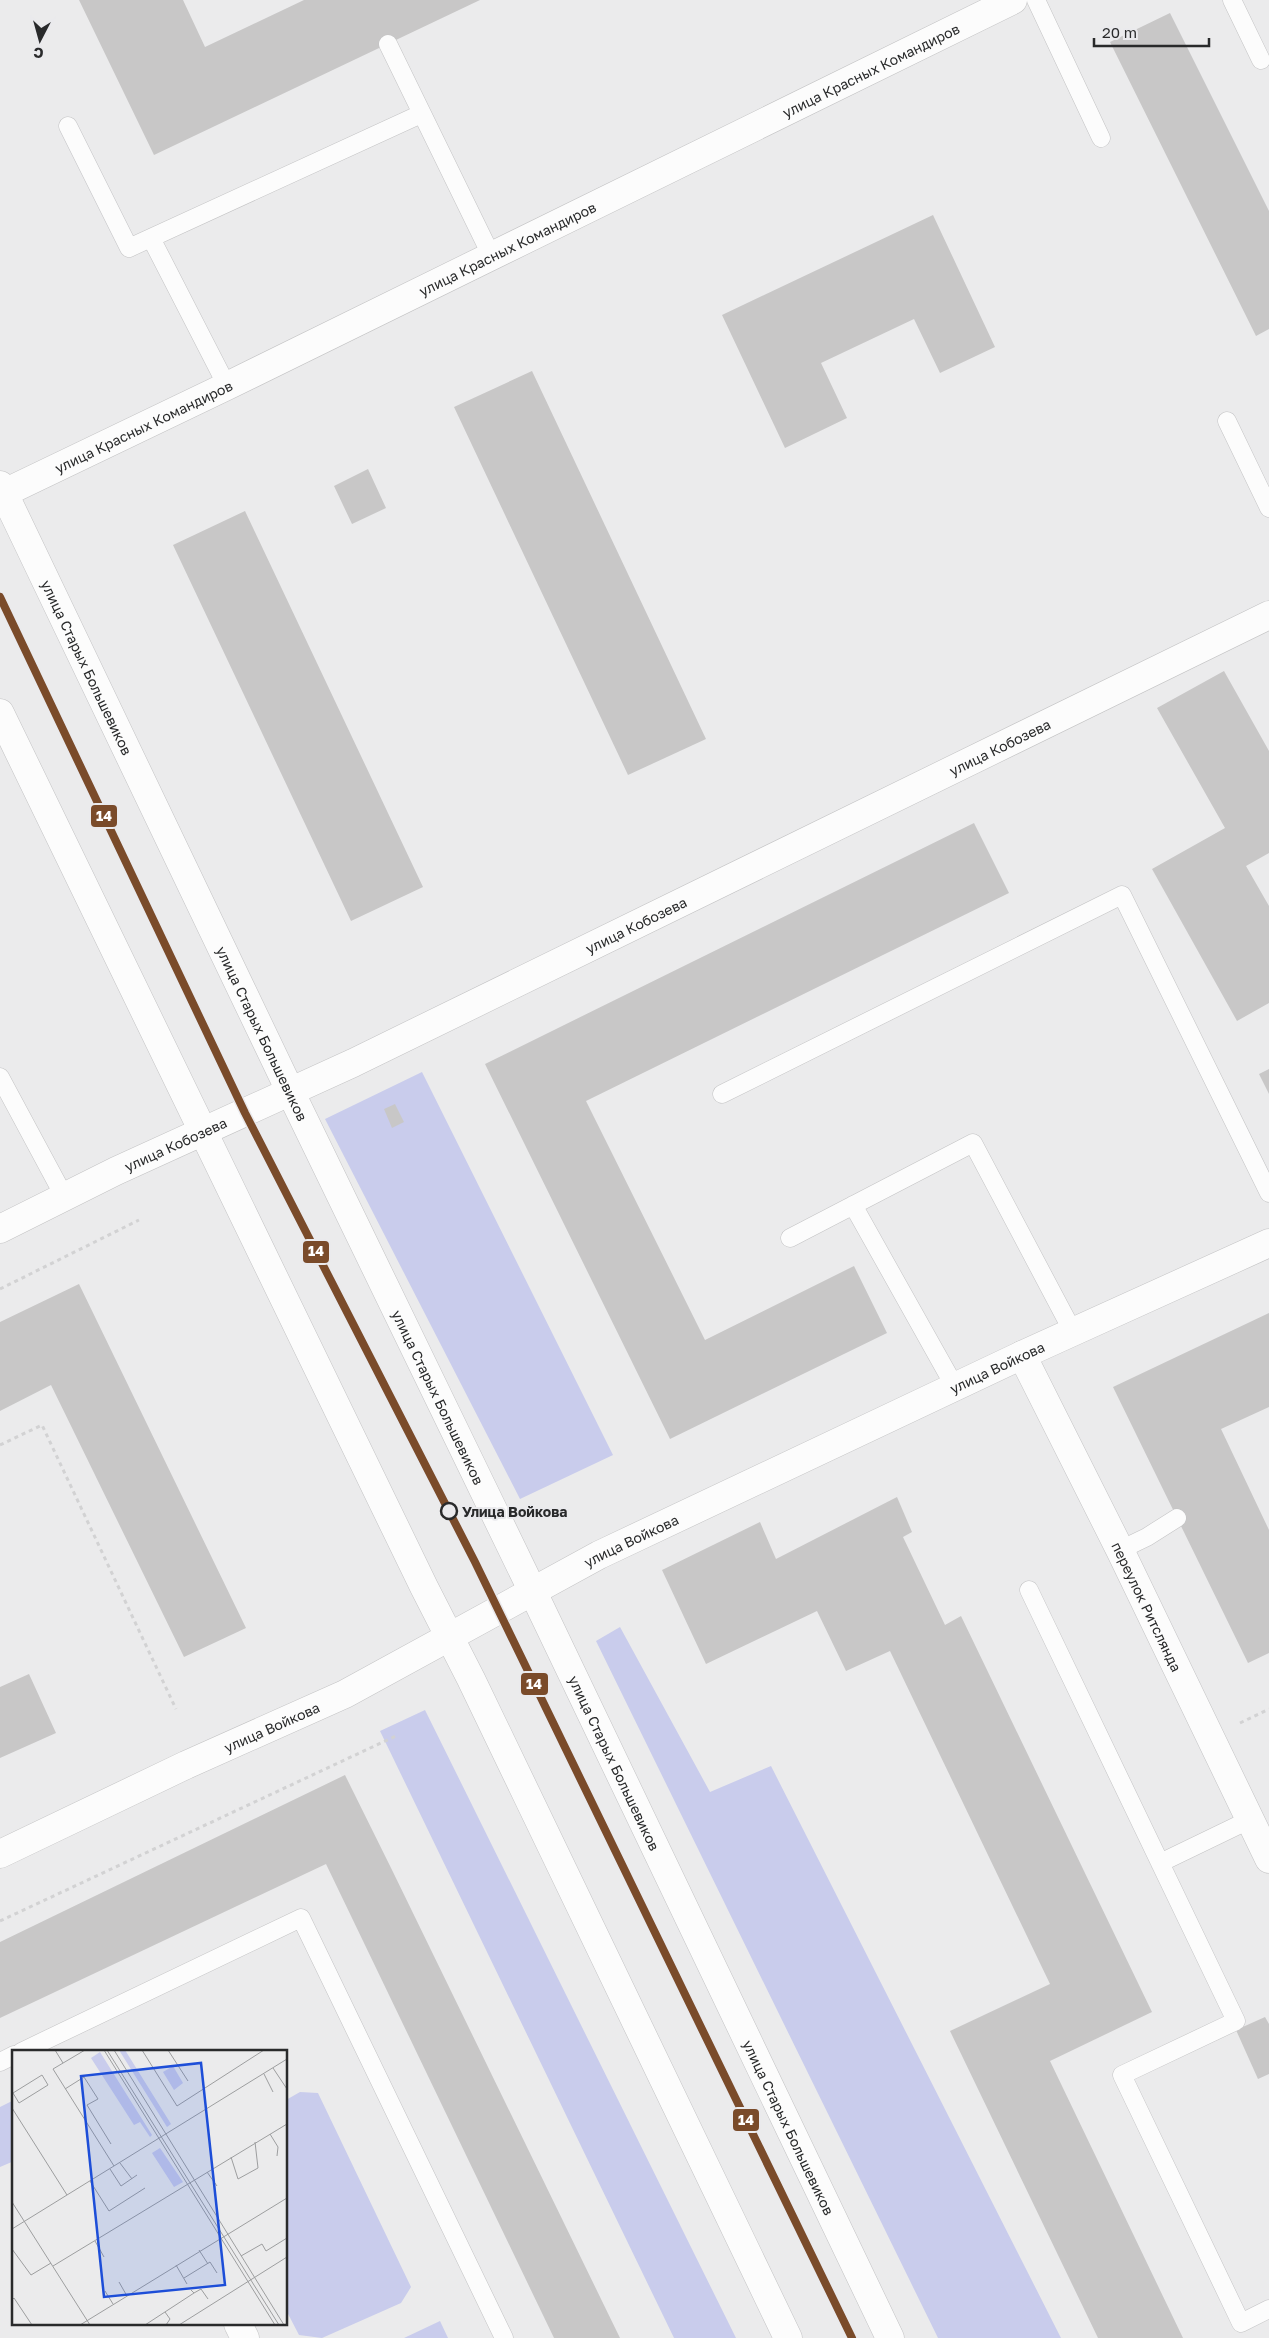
<svg xmlns="http://www.w3.org/2000/svg" width="1269" height="2338" font-family="'Golos Text',sans-serif">
<style>
.green{fill:#c9ccec}
.building{fill:#c8c7c7}
.lines{fill:none;stroke-linecap:round;stroke-linejoin:round}
.lane-casing{stroke:#c3c3c4;stroke-width:19}
.street-casing{stroke:#c3c3c4;stroke-width:29}
.secondary-casing{stroke:#c3c3c4;stroke-width:29}
.path{stroke:#d2d2d3;stroke-width:3;stroke-dasharray:4 4;stroke-linecap:butt}
.lane{stroke:#fcfcfc;stroke-width:18}
.street{stroke:#fcfcfc;stroke-width:28}
.secondary{stroke:#fcfcfc;stroke-width:28}
.tram-1-casing{stroke:#eaeaed;stroke-width:11}
.tram-1{stroke:#7a4b2a;stroke-width:8}
.stop-dot{fill:#eaeaed;stroke:#292a2b;stroke-width:2.5}
.labels{text-anchor:middle;dominant-baseline:central;stroke-width:4;stroke-linejoin:round;paint-order:stroke}
.street-label{font-size:14px;fill:#292a2b;stroke:#eaeaed}
.stop-label{font-size:14px;font-weight:bold;fill:#292a2b;stroke:#eaeaed;text-anchor:start}
.inset-road{fill:none;stroke:#9d9e9f;stroke-width:1}
.view{fill:#1d4ed8;fill-opacity:0.15;stroke:#1d4ed8;stroke-width:2.5}
.inset-edge{fill:none;stroke:#292a2b;stroke-width:2.5}
.line-badge{stroke:#eaeaed;stroke-width:2}
.badge-label{font-size:14px;text-anchor:middle;font-weight:bold;fill:#fff}
</style>
<rect width="100%" height="100%" fill="#ebebec"/>
<path class="green" d="M422,1072L613,1455L520,1499L325,1119Z
M620,1627L710,1792L771,1766L1061,2338H938L596,1641Z
M425,1710L736,2338H674L380,1731Z
M300,2092L318,2093L411,2287L401,2303L322,2338L299,2335L286,2310V2100Z
M14,2100V2161L0,2167V2107Z
M440,2321L448,2338H404Z"/>
<path class="building" d="M79,0H183L205,47L304,0H480L154,155Z
M1170,13L1269,211V329L1256,336L1110,42Z
M933,215L995,347L940,373L914,319L821,363L847,418L785,448L722,315Z
M532,371L706,739L628,775L454,407Z
M368,469L386,508L352,524L334,486Z
M245,511L423,887L351,921L173,545Z
M1224,671L1269,751V853L1246,866L1269,906V1003L1237,1021L1152,869L1225,828L1157,708Z
M974,823L1009,893L586,1101L705,1340L854,1266L887,1333L670,1439L485,1064Z
M1269,1069V1094L1259,1074Z
M395,1104L404,1122L392,1128L384,1109Z
M79,1284L246,1628L184,1657L51,1385L0,1411V1322Z
M1269,1313V1407L1221,1429L1269,1530V1653L1248,1663L1113,1387Z
M897,1497L912,1532L903,1537L945,1625L961,1616L1152,2012L1050,2061L1183,2338H1098L950,2031L1050,1984L890,1651L846,1671L817,1611L706,1664L662,1570L760,1522L776,1559Z
M29,1674L56,1733L0,1758V1687Z
M345,1775L393,1872L620,2338H554L326,1864L0,2018V1942Z
M1265,2017L1269,2024V2074L1258,2079L1236,2030Z"/>
<g class="lines">
<g class="lane-casing">
<path id="lane" d="M1036,0L1101,138
M1232,0L1261,60
M388,44L491,255
M68,126L129,248L421,114
M151,238L227,386
M1227,421L1269,508
M0,1077L65,1198
M722,1094L1122,895L1269,1193
M853,1205L955,1387
M790,1238L973,1143L1073,1332
M1120,1550L1147,1537L1177,1518
M1029,1590L1236,2021L1122,2075L1241,2323L1269,2309
M1160,1863L1249,1820
M21,2052L301,1918L504,2338
M0,2062L14,2055"/>
</g>
<g class="street-casing">
<g id="street">
<path id="s1" d="M0,1229L116,1171L353,1063L1269,615"/>
<path id="s2" d="M1022,1355L1120,1550L1269,1859"/>
<path id="s3" d="M0,1854L186,1765L345,1694L599,1555L1022,1355L1269,1243"/>
<path d="M238,2324L245,2338"/>
</g>
</g>
<g class="secondary-casing">
<g id="secondary">
<path id="s4" d="M0,485L291,1093L532,1590L890,2338"/>
<path id="s5" d="M0,495L227,386L1013,0"/>
<path d="M0,713L424,1587L471,1679L788,2338"/>
</g>
</g>
<path class="path" d="M0,1289L139,1220
M0,1445L42,1425L176,1709
M1240,1723L1269,1709
M0,1921L398,1735"/>
<use href="#lane" class="lane"/>
<use href="#street" class="street"/>
<use href="#secondary" class="secondary"/>
<g class="tram-1-casing">
<path id="tram-1" d="M0,597L245,1113L475,1562L852,2338"/>
</g>
<use href="#tram-1" class="tram-1"/>
</g>
<circle class="stop-dot" cx="449" cy="1511" r="8"/>
<g class="labels">
<g class="street-label">
<text stroke="none"><textPath href="#s5" startOffset="969">улица Красных Командиров</textPath></text>
<text stroke="none"><textPath href="#s5" startOffset="564">улица Красных Командиров</textPath></text>
<text stroke="none"><textPath href="#s5" startOffset="159">улица Красных Командиров</textPath></text>
<text stroke="none"><textPath href="#s4" startOffset="202">улица Старых Большевиков</textPath></text>
<text stroke="none"><textPath href="#s1" startOffset="1110">улица Кобозева</textPath></text>
<text stroke="none"><textPath href="#s1" startOffset="705">улица Кобозева</textPath></text>
<text stroke="none"><textPath href="#s4" startOffset="608">улица Старых Большевиков</textPath></text>
<text stroke="none"><textPath href="#s1" startOffset="195">улица Кобозева</textPath></text>
<text stroke="none"><textPath href="#s3" startOffset="1110">улица Войкова</textPath></text>
<text stroke="none"><textPath href="#s4" startOffset="1012">улица Старых Большевиков</textPath></text>
<text stroke="none"><textPath href="#s3" startOffset="705">улица Войкова</textPath></text>
<text stroke="none"><textPath href="#s2" startOffset="281">переулок Ритслянда</textPath></text>
<text stroke="none"><textPath href="#s3" startOffset="300">улица Войкова</textPath></text>
<text stroke="none"><textPath href="#s4" startOffset="1418">улица Старых Большевиков</textPath></text>
<text stroke="none"><textPath href="#s4" startOffset="1822">улица Старых Большевиков</textPath></text>
</g>
<g class="stop-label">
<text x="462" y="1511">Улица Войкова</text>
</g>
</g>
<g transform="translate(12 2050)">
<rect width="275" height="275" fill="#ebebec"/>
<path d="M107,0H113L159,74L155,77ZM88,2L140,85L138,87L128,72L122,75L79,8ZM161,16L171,33L162,40L151,22ZM148,98L171,132L162,137L140,103Z" fill="#c9ccec"/>
<path class="inset-road" d="M43,0L51,13M73,0L41,19L102,116M92,0L263,275M95,0L267,275M102,0L272,275M130,0L165,56L252,0M156,0L176,31M261,18L275,39M252,24L261,42M30,25L36,35L7,53L1,43ZM53,39L72,27L86,49L75,55L99,94M0,58L55,145M258,84L266,97L265,106M219,107L226,129L246,118L243,92M108,113L120,129M98,119L109,136L125,125M195,122L205,136M78,131L97,161L133,138M0,152L78,275M0,179L275,9M83,191L92,207M0,199L19,225L39,213M187,200L196,214M229,206L250,194L254,201L275,188M164,215L175,234M41,216L275,74M172,228L198,212L205,223M107,232L115,246M93,241L101,254M182,243L189,239L196,249M0,250L2,248L20,275M153,262L158,269L154,275M68,275L275,148M133,275L182,243L179,240M167,275L275,207"/>
<path class="view" d="M189,13L213,235L92,247L69,26Z"/>
<rect width="275" height="275" class="inset-edge"/>
</g>
<g class="line-badge">
<rect x="90" y="804" width="28" height="24" rx="5" fill="#7a4b2a"/>
<rect x="302" y="1240" width="28" height="24" rx="5" fill="#7a4b2a"/>
<rect x="520" y="1672" width="29" height="24" rx="5" fill="#7a4b2a"/>
<rect x="732" y="2108" width="28" height="24" rx="5" fill="#7a4b2a"/>
</g>
<g class="badge-label">
<text x="104" y="821">14</text>
<text x="316" y="1256">14</text>
<text x="534" y="1689">14</text>
<text x="746" y="2125">14</text>
</g>
<g transform="translate(40 40) rotate(186)" stroke="#eaeaed" stroke-width="4" paint-order="stroke">
<path d="M0-4L9 19L0 12L-9 19Z" fill="#292a2b"/>
<text y="-8" font-size="14" font-weight="bold" text-anchor="middle" fill="#292a2b">С</text>
</g>
<path d="M1094 38v8h115v-8" fill="none" stroke="#292a2b" stroke-width="2.5"/>
<text x="1102" y="38" font-size="15" fill="#292a2b" stroke="#eaeaed" stroke-width="4" paint-order="stroke">20 m</text>
</svg>
